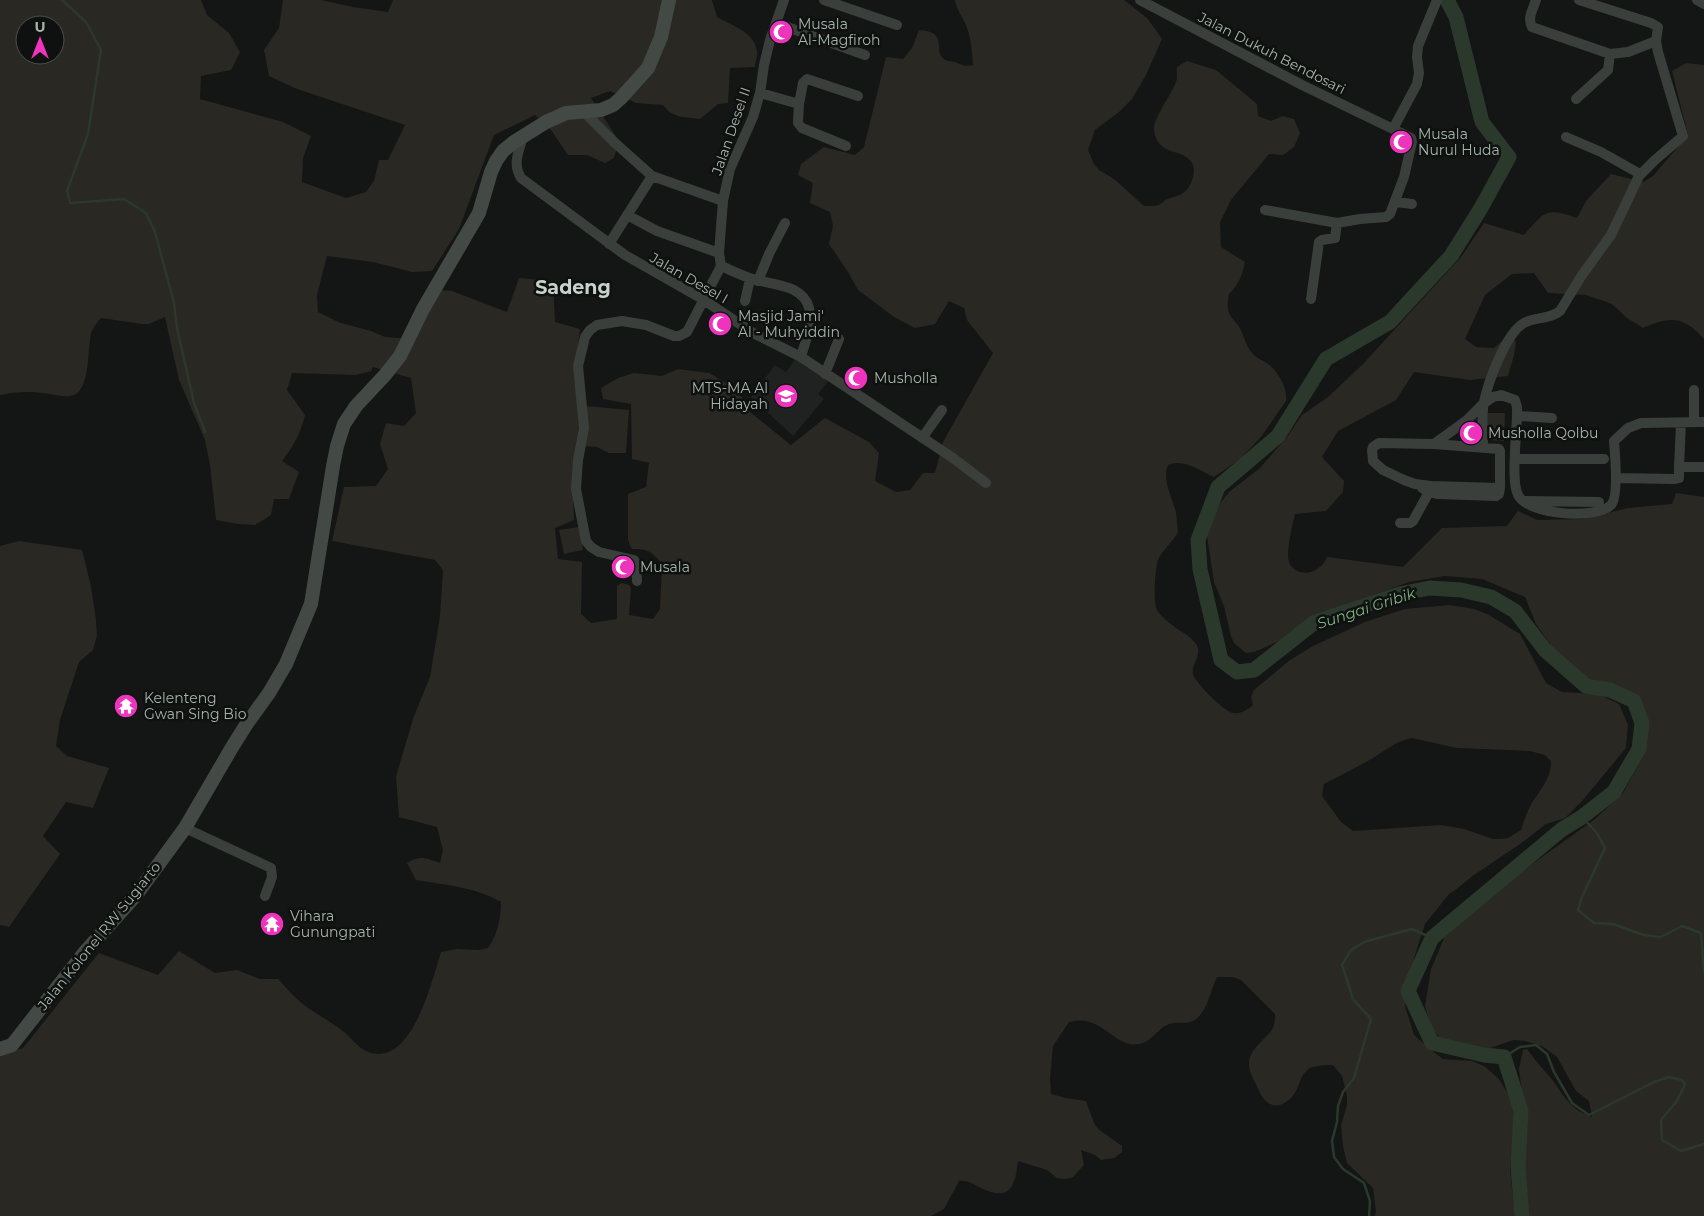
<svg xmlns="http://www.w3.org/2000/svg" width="1704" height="1216" font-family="Montserrat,sans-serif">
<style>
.built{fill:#202221}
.green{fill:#2a2822;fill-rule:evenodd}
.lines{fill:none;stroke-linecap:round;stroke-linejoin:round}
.stream{stroke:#2a392b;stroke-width:2.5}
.river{stroke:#2a392b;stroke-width:15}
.minor{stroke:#3a3f3c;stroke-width:10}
.secondary{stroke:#434a45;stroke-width:14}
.labels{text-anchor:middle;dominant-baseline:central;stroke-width:5;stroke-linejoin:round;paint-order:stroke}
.poi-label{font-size:14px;fill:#a6b5aa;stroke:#0f1010;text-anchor:start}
.street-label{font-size:14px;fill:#a6b5aa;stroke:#0f1010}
.water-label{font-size:15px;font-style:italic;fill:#7db080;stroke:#0f1010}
.district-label{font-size:19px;font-weight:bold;fill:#c6d2ca;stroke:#0f1010}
</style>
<rect width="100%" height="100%" fill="#141515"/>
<path class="built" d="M797,357L828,381L818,394L824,399L793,436L751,397L775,365L786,372Z"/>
<path class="green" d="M0,0H201L207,15L229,33L240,52L231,70L201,76L200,99L283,122L311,136L303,158L302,182L346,198L366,192L374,181L379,160H388L405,125L297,89L269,76L264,50L279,28L283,0H321L353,7L388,12L393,0H712L717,17C730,25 755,32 757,51C758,56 755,62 755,67L730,68L728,103L718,104L700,119C685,117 672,118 663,105L636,103L610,91L591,98L619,141L614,158L605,163L587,155H568L551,130L535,115L494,135L459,229L432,271L412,272L373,262L327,256L317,295L318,312L338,322L371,331L385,337L414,339L441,290L452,291L507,312L519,278L553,281L555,322L580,329L574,377L580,419L572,476L574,520L555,528L558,559L582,562L581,614L591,623L617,619V586L622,583L629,585L631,588L629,615L653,619L660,609L662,564C653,553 649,548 632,549L630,546L628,539V494L646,487L649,463L632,459L631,404L603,399L601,388L618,378L634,373L662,376L678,369L709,373L738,390L750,412L791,445L825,418L869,442L879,453L875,481L896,492L910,490L923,473H935L943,442L993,353L967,320L964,308L949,301L935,324L915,328L894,317L858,290L848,272L829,244L833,226L830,212L810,203L813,183L798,175L801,164L824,147L855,155L864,147L886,57L903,59L912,48L919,30C950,32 932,50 944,59C946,61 951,61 955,62C962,65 966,67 973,65C972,52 971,37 966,25C962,16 957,11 955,0H1124L1147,18L1162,39L1146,75L1132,99L1119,112L1095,130L1088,150L1094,164L1099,170L1114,179L1144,206C1150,206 1157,207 1162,203C1166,200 1164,200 1168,199C1173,197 1178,196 1183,193C1191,188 1197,172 1192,163C1183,147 1158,158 1154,130C1152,121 1172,93 1176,82C1178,77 1176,73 1177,67L1187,61L1216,70L1257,104L1258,116L1271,121L1283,116L1294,119L1300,133L1294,147L1283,155L1269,154L1231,200L1220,222L1221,247L1245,262C1242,275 1239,285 1229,294C1228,299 1227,304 1228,309C1229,316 1234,320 1238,325C1244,334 1245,345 1252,353C1256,358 1262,360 1268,364C1278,371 1288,389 1286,401L1261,437L1240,459L1214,477C1200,471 1184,458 1168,465C1162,481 1172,497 1176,512C1177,519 1177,526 1178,532C1173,542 1162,550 1158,560C1155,569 1153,602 1157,610C1160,616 1171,624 1176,628C1184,633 1195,639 1198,648C1200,658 1191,665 1193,674C1195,683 1225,712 1233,713C1241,714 1247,710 1253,705L1251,697L1254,690L1290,660L1313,646L1365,622L1405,609L1450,605L1474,609L1489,615L1520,634L1546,683L1562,692L1598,694L1619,704L1628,725L1626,748L1583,800L1565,818L1546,824L1520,844L1474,875L1454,891L1449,894L1425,924L1414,958L1405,1006L1414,1035L1431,1050L1443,1059L1472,1061L1484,1066L1499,1079L1512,1100L1515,1129L1510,1169L1515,1216H1375L1376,1211L1373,1188L1347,1163L1343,1146L1341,1125L1347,1105V1096L1342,1076L1333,1065C1326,1065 1317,1065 1310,1068C1299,1075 1300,1088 1292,1097C1279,1110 1267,1108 1259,1091C1256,1083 1248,1072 1249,1063C1250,1046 1270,1038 1274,1025C1275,1022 1275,1017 1275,1014L1241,980L1233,977H1217C1210,991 1207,1017 1190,1022C1182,1024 1175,1021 1167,1025C1158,1029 1152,1040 1143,1043C1115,1052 1103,1012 1069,1022L1053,1046L1050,1078L1051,1094L1066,1098L1086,1101L1094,1123L1098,1129L1122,1146V1152L1114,1158L1101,1160L1095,1155L1081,1150L1084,1165L1073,1177L1065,1179L1057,1178L1047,1170L1018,1161C1015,1187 1010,1202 981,1188C972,1184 968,1180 959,1181L944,1209L931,1216H0V1055L23,1048L99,953L158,975L179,951L215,973L237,970L260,979H278C285,986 290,993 297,999C311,1012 329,1020 344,1032C352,1039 360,1050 371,1053C413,1064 432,980 441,952L457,949L480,950L488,948C497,936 501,918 501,902C475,887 446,885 416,880L407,863C421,855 425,858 440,863L443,850L437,827L399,817L396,776L414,716L430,677L440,616L443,570L435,560L332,541L344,487L376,486L388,469L380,444L386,423L404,426L416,413L411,378L373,367L371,371L356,375L292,373L287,390L305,415C301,433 293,447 282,461L299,472L289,499H274L271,515L255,525L238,524L216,520L210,465L205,440L179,380L165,317L149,324H142L101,318C98,322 92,328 91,334C87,349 91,394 70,396C61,397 51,394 43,393C29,391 13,392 0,395ZM25,25H55V55H25ZM1412,738L1457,748L1530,751L1545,755L1551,761C1551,783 1536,792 1528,811C1525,817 1523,824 1521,830L1508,838L1501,839H1493L1464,829L1441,825L1353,831L1341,822L1322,796L1324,784C1340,776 1357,767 1373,758C1386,750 1396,741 1412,738Z
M1686,63L1704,65V339C1683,316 1671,316 1643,328L1627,318L1612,304L1586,295L1548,293L1534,273L1512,274L1485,295L1465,339L1476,347L1494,348L1510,334L1516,342L1514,355L1508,376L1470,380L1414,372L1396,400L1338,431L1322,457L1344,481L1343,492L1326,511L1295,514C1292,527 1288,542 1288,557C1289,572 1306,577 1317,569C1322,566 1325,562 1327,557L1403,567L1442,528L1507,526L1518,511L1537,520L1584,519L1628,508L1672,504L1676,493L1704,497V1216H1529L1524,1175L1525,1116L1519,1069L1523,1050L1527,1049C1534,1059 1542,1068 1550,1077C1564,1095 1569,1109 1592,1117L1589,1101L1576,1091L1557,1057L1542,1046L1525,1041L1514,1040L1484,1050L1455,1043L1439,1037L1431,1027L1425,1006L1431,969L1445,936L1481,901L1595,819L1623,793L1645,753L1648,733L1647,714L1632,693L1602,682L1582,677L1557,654L1536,624L1525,597L1482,579L1445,576L1409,582L1320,614L1284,639L1254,652L1246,653L1234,643L1231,636L1224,606L1214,582L1207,536L1215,510L1229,492L1260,468L1287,437L1302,415L1328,397L1363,364L1461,257L1484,223L1524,235C1545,211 1546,207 1577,218L1586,201L1611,174L1643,182L1653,176L1688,135L1672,71Z
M586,406L629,410L626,453H609L597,447L583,446Z
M1484,413H1505L1504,441L1484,440Z
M579,527L583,550L564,554L559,530Z
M19,541L82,550L91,586L96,620L97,635L93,650L79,662L60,720L56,746L67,756L109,768L93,808L66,802L43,836L60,854L9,927L0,925V546Z"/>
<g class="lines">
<path class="stream" d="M62,0L86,22L101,50L88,134L67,191L70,203L124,199L146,213L155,232L174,303L177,328L194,403L205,432
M1582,817L1597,833L1605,848L1582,897L1578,910L1594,923L1613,924L1644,935L1661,937L1682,926L1701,933L1704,972
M1504,1057L1520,1047L1536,1045L1547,1054L1554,1072L1572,1103L1589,1115L1654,1082L1669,1077L1682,1080L1685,1084L1677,1101L1661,1120L1662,1140L1681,1151L1704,1144
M1369,1216L1370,1201L1364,1183L1343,1169L1334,1157L1332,1141L1337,1122L1338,1106L1343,1092L1354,1078L1371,1019L1353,999L1342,965L1351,950L1364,942L1412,929L1432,938"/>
<path class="river" d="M1447,0L1456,17L1482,122L1509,157L1481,208L1451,256L1390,322L1326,359L1278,436L1218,487L1198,540L1200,569L1221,660L1237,672L1254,670L1315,622L1399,594L1430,588L1461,590L1491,597L1515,611L1545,650L1586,686L1610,690L1634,701L1642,723L1639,749L1614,792L1582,817L1561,830L1432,938L1408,991L1432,1043L1484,1055L1504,1057L1521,1111L1518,1167L1522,1216"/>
<path class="minor" d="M824,0L897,25
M1140,0L1302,85L1393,129L1417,84L1419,73L1417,57L1418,46L1437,0
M1536,0C1533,9 1527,18 1532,27L1610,54L1628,52L1656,41
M1697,0L1704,4
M776,23L865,55
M760,93L799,104L798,123L802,128L846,146
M1576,99L1608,70L1610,54
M799,104L803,83L807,79L858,96
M584,112L614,142L652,176L723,201
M523,136C519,152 512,163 521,178L625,255L704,300L753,333L801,357L953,458L986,483
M1566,137L1601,152L1640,174
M1396,202L1412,204
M1265,210L1337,223
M627,215L657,231L719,253
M609,244L652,176
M721,266C731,270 742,276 753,279C771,285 803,284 809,308C813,324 805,342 801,357
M758,281L769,254L785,223
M1311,299L1319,242L1322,240L1335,238L1337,223L1360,219L1386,217L1390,214L1404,177L1412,142L1411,138L1393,129
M745,301L750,279
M825,374L839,339
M1518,416L1552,418
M1694,422V390
M922,438L942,410
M1434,444L1499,449L1500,451V488L1431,486L1415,484L1404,480L1383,470L1373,461L1372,450L1373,447L1379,443L1434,444L1467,420L1484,403L1493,397L1501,395L1515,400L1517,407C1518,428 1510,479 1518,495C1528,515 1596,520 1611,505C1619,497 1615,453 1614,441L1628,428L1641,423L1704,422
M1483,448C1483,433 1481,416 1484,402C1488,382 1506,333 1524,323C1535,317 1551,319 1560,311L1582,275L1611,235L1639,176L1655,160L1683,136L1658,52L1656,41L1658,27L1651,23L1579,0
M1515,459H1604
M1679,467L1681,423
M1616,478L1675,479L1679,478V467H1704
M1422,488L1429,492L1438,494L1496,496L1499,494L1500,488
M1525,501L1599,502
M1400,523H1410L1413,521L1429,492
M637,581L636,563L634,560L599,552L591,547L586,541L576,489L578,460L584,428L578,366L585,337L590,330L597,325L622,321L646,325L674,336H679L687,332L721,266L719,253L723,201L730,169L753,117L760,93L764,65L770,40L784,0
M185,828L271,868L272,877L265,896"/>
<path class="secondary" d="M0,1049L12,1045L84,953L136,895L185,828L231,749L246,725L269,693L286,664L311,604L333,466L337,446L344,424L356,406L385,375L400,356L423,309L479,213L491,172L496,161L503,151L514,142L546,122L566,113L601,110L613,105L621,98L648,68L661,37L669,0"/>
</g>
<defs>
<g id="mosque-disc" transform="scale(1.25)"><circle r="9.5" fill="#ee33bd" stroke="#0f1010"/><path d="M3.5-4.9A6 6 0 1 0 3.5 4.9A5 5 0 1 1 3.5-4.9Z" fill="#fff"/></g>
<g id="school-disc" transform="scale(1.25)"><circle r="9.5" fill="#ee33bd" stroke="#0f1010"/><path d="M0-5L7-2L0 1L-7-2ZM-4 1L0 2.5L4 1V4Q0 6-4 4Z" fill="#fff"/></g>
<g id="temple-disc" transform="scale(1.25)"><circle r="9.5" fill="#ee33bd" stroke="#0f1010"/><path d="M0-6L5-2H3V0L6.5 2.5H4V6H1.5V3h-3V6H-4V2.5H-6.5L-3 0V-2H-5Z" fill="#fff"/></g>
</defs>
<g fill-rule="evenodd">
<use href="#mosque-disc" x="781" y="32"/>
<use href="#mosque-disc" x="1401" y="142"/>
<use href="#mosque-disc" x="720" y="324"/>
<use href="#mosque-disc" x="856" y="378"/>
<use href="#school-disc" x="786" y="396"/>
<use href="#mosque-disc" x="1471" y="433"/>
<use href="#mosque-disc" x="623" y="567"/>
<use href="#temple-disc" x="126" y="706"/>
<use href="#temple-disc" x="272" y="924"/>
</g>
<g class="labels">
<g class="poi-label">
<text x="798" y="24">Musala<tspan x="798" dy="16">Al-Magfiroh</tspan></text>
<text x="1418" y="134">Musala<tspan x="1418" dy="16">Nurul Huda</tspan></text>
<text x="738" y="316">Masjid Jami'<tspan x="738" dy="16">Al - Muhyiddin</tspan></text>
<text x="874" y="378">Musholla</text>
<text x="768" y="388" text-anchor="end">MTS-MA Al<tspan x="768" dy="16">Hidayah</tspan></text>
<text x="1488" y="433">Musholla Qolbu</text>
<text x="640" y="567">Musala</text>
<text x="144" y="698">Kelenteng<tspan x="144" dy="16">Gwan Sing Bio</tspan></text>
<text x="290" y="916">Vihara<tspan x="290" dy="16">Gunungpati</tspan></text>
</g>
<g class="street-label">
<text transform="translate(1272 53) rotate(27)">Jalan Dukuh Bendosari</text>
<text transform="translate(731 131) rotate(-71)">Jalan Desel II</text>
<text transform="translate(689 278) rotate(30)">Jalan Desel I</text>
<text transform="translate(99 936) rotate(-51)">Jalan Kolonel RW Sugiarto</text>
</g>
<g class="water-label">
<text transform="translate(1366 608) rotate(-18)">Sungai Gribik</text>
</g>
<g class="district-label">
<text x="573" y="287">Sadeng</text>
</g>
</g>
<g transform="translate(40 40)"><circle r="24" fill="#0f1010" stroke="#4b524e"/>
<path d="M0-4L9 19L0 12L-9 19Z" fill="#ee33bd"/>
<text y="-8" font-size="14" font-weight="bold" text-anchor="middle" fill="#a6b5aa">U</text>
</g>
</svg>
